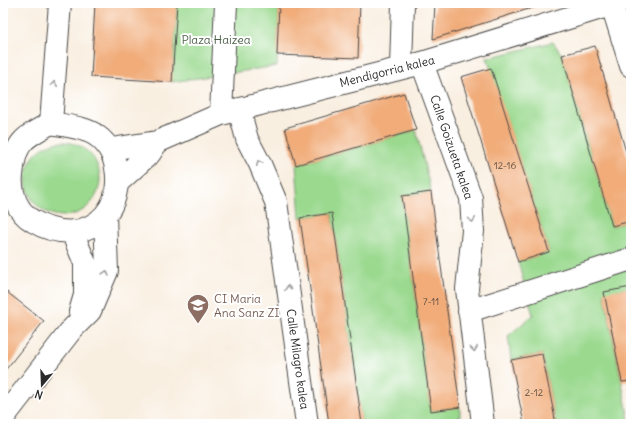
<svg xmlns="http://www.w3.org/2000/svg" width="634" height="427" font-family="Delius,sans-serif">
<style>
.green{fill:#9ad98e;stroke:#62825c}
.building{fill:#f1ac79}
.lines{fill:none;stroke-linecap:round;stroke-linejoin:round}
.minor-casing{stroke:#4a4846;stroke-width:24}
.minor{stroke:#fff;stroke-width:22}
.oneway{stroke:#a0a0a0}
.labels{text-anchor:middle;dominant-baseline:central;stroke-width:4;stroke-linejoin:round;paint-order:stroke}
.number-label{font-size:10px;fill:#5c4b3e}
.park-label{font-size:12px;fill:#4c5f49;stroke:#fff}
.street-label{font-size:12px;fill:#2b2b2b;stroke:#fff}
.education-label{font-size:12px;fill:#785e54;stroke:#fff;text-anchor:start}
</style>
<rect width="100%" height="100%" fill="#fff"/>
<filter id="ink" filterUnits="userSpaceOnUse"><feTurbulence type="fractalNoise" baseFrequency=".025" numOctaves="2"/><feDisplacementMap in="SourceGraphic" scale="8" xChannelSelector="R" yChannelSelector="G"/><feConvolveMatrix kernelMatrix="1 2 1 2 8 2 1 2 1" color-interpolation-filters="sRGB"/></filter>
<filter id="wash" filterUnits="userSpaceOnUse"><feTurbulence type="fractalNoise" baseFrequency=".012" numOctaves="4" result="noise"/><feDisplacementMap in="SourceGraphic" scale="16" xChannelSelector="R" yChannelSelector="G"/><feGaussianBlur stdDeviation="0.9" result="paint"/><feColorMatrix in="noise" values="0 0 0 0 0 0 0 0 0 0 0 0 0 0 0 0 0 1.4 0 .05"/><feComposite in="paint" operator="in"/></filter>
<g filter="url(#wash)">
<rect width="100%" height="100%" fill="#f9efe1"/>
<path class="green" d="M177,3H279L277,66L172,82Z
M553,42L562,55L612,226L631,221V287L604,293L630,424H556L542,354L511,360L508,336L533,315L518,262L549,252L487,58Z
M416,130L431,192L402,196L431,411L460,407V424H362L332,213L300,218L296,165Z
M26 179a37 37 0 1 1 74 0a37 37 0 1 1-74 0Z"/>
<g id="blocks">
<path class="building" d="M95,3H177L172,82L91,77Z
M279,3H360L358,58L277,55Z
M435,3H534L535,7L433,39Z
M595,46L631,169V221L612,226L562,55Z
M491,68L549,252L518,262L461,77Z
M404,93L416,130L296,165L285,128Z
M431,192L460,407L431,411L402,196Z
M332,213L362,424H329L300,218Z
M631,287V381L622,382L604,292Z
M3,289L44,321L3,373Z
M542,354L556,424H524L511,360Z"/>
</g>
</g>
<g filter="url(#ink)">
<use href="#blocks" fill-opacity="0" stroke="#4a4846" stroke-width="1"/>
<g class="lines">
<g class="minor-casing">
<path id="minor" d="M612,5L631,66
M422,63L471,198L473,231L467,289L483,424
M401,67L403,3
M239,109L247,139L260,164L276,202L307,424
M221,114L226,3
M51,123C65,126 85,127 97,136C120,152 124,193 105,215C86,237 56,235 33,221C17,212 10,193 12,175C15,142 23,138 51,123Z
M51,123L60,3
M111,149L157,142L221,114L422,63L617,3
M117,183L150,153L157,142
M72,232L85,263V295L80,312
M469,311L631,259
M3,418L72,329L90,311L107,271L105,215"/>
</g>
<use href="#minor" class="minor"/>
</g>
<defs><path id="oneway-chevron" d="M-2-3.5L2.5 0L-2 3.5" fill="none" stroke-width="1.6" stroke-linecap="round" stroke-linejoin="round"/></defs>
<g class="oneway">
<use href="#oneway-chevron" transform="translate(54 84) rotate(-85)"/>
<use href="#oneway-chevron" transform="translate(259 163) rotate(-116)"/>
<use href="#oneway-chevron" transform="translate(472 220) rotate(86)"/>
<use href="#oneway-chevron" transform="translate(106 273) rotate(-74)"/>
<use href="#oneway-chevron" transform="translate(288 288) rotate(-98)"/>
<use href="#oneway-chevron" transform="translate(474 349) rotate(83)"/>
</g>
</g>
<defs>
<g id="school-pin" transform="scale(1.15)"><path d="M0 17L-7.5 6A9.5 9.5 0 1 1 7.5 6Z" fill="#8d6e63" stroke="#fff"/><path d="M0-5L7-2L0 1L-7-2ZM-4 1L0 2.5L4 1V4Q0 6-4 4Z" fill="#fff"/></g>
</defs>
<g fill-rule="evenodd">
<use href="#school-pin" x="198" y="305"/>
</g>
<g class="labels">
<g class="number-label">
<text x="505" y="165">12-16</text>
<text x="431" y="301">7-11</text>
<text x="534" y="392">2-12</text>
</g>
<g class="park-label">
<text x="216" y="39">Plaza Haizea</text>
</g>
<g class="street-label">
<text transform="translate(387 71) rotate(-14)">Mendigorria kalea</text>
<text transform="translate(452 147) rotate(71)">Calle Goizueta kalea</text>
<text transform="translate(298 359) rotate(82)">Calle Milagro kalea</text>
</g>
<g class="education-label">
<text x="214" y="298">CI Maria<tspan x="214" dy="14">Ana Sanz ZI</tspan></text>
</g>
</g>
<rect width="634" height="427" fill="none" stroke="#fff" stroke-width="16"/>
<g transform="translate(42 385) rotate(199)" stroke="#ffffff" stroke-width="3" paint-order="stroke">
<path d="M0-3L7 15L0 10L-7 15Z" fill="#2b2b2b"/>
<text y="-6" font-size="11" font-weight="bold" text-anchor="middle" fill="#2b2b2b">N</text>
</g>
</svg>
